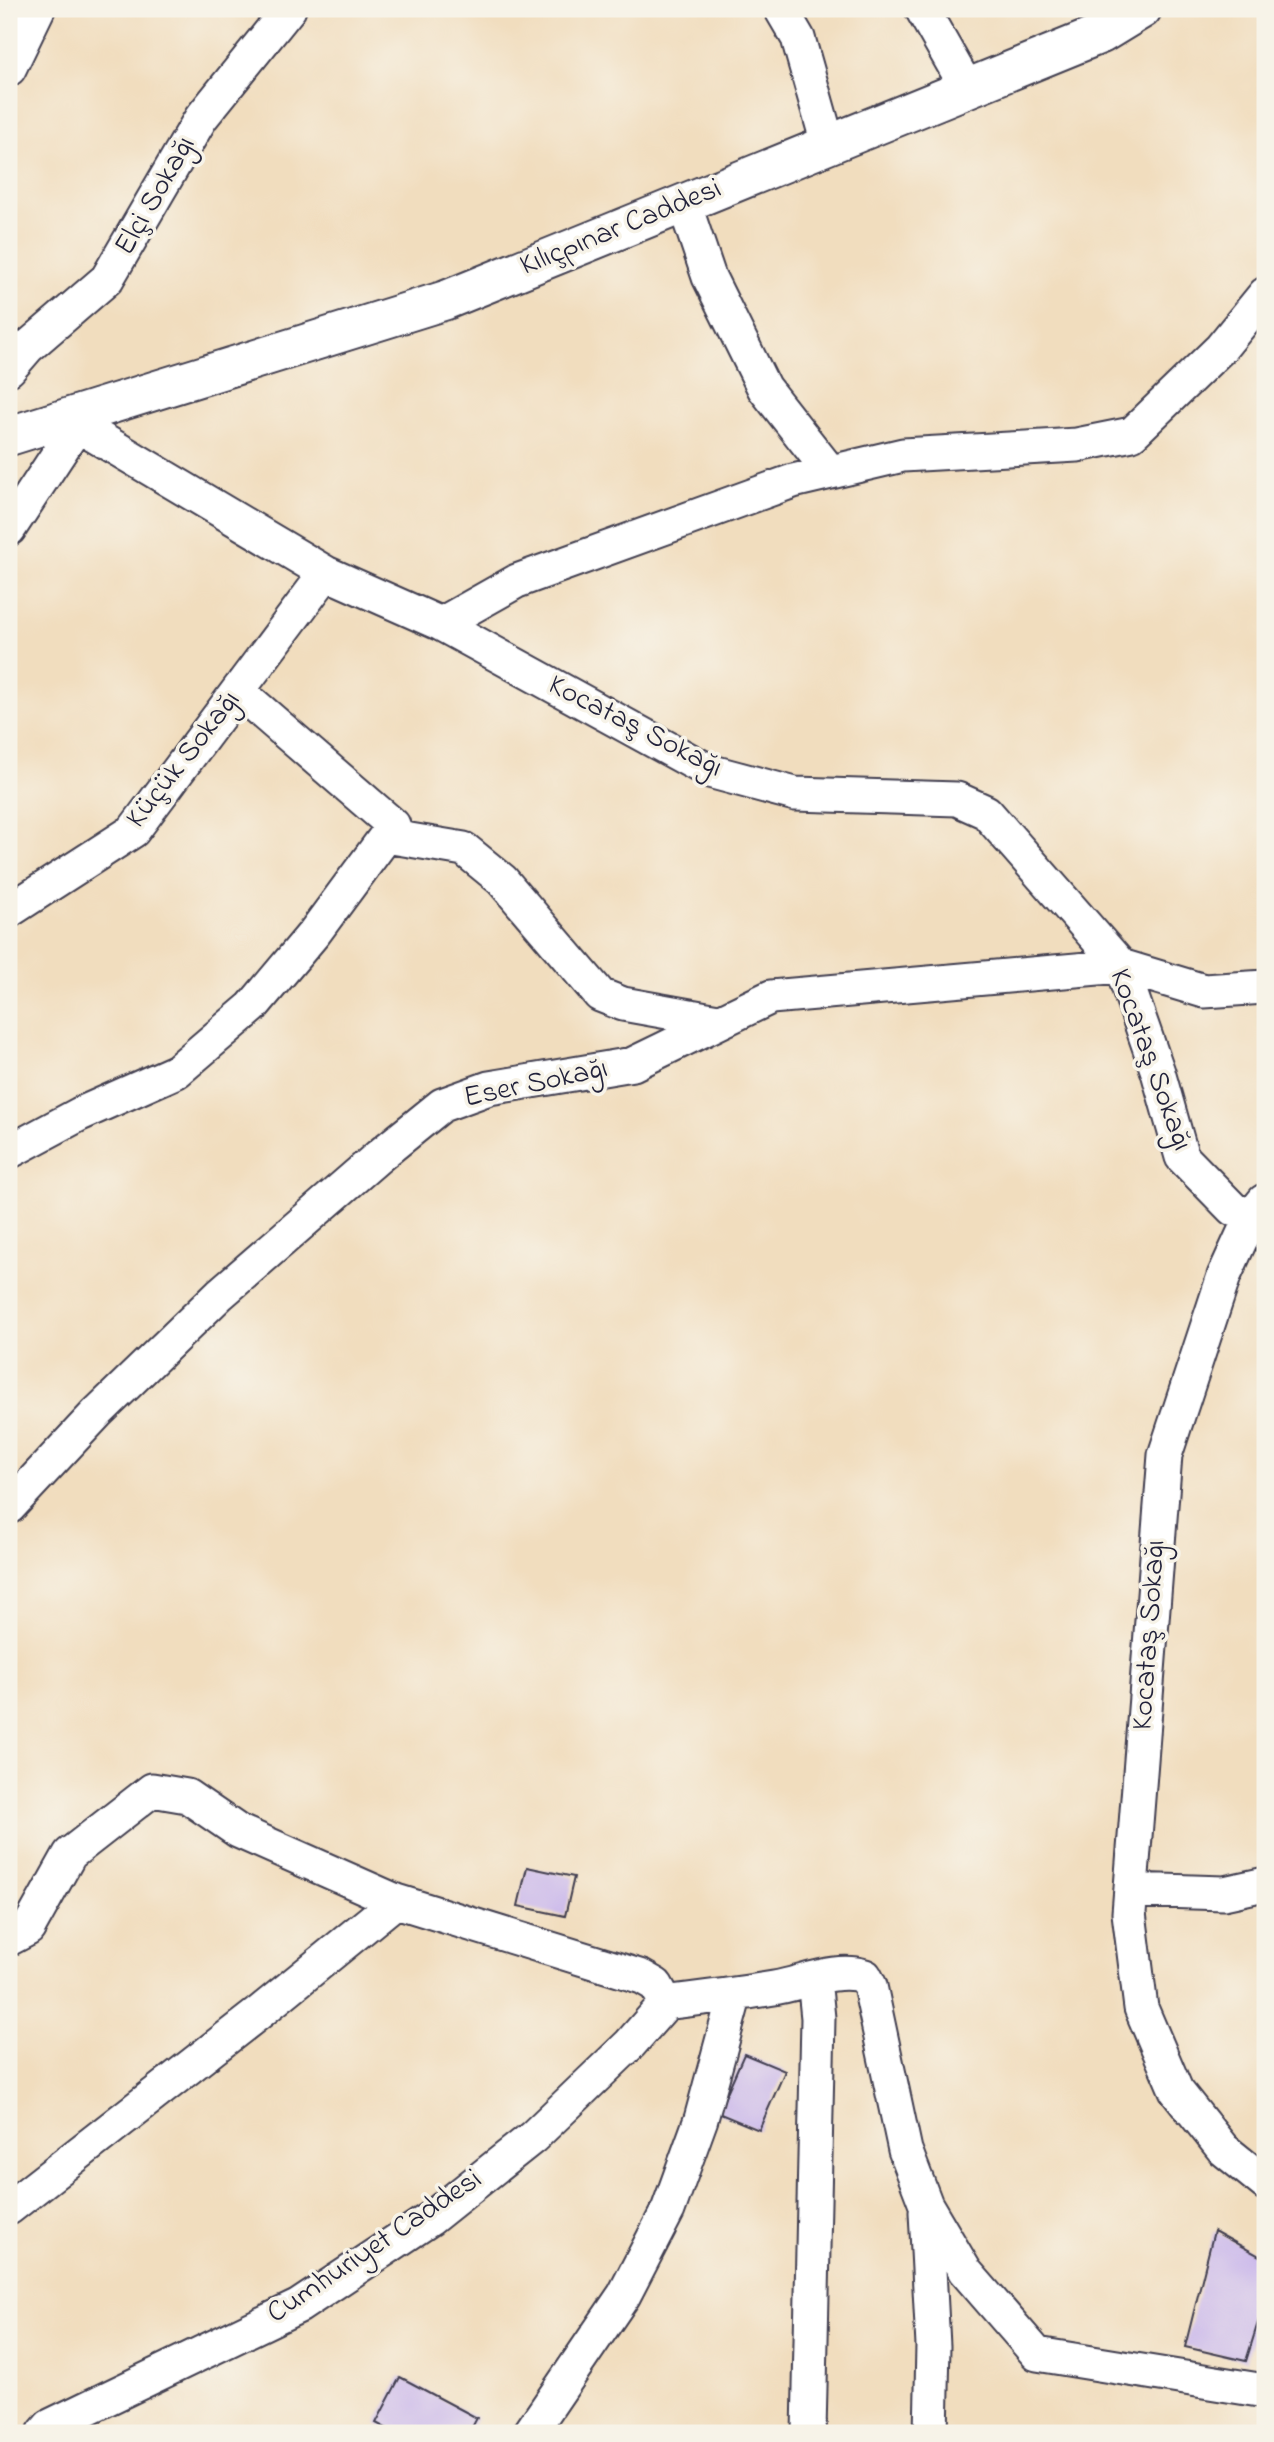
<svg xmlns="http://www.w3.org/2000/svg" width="1274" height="2442" font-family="'Indie Flower',sans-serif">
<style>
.building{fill:#cab8eb}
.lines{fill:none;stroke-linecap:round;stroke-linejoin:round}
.minor-casing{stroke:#413e4f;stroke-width:37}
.tertiary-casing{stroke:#413e4f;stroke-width:42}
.minor{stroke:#fff;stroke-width:33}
.tertiary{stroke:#fff;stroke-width:38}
.labels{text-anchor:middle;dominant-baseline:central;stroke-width:7;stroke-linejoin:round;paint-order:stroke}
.street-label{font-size:30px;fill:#22223b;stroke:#f7f3e8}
</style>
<rect width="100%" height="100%" fill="#f7f3e8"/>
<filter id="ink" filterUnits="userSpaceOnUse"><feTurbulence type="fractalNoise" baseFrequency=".0143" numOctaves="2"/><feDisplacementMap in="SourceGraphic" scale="14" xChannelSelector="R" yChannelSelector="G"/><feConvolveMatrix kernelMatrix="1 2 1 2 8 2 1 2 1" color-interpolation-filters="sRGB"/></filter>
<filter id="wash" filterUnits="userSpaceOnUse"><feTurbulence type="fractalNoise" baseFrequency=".00686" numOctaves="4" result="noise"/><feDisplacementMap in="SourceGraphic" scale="28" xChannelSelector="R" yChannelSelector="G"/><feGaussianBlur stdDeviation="1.57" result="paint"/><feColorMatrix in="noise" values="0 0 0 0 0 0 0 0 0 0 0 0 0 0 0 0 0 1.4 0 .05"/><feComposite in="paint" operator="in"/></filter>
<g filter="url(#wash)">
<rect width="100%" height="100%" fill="#f1ddbe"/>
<g id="blocks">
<path class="building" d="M527,1867L574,1877L565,1916L518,1906Z
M744,2054L785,2071L759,2130L718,2113Z
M1214,2231L1265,2259V2300L1246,2361L1185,2347Z
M400,2377L477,2418L469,2433H395L376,2423Z"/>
</g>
</g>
<g filter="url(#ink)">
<use href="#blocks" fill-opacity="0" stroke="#413e4f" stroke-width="2"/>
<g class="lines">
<g class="minor-casing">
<path id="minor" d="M781,9L798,38L828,144
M922,9L967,88
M9,69L38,9
M684,203L709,277L764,388L830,472
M9,369L28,347L107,279L201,118L289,9
M77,425L326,573L441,624L709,771L795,794L957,799L986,812L1121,966L1158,1072L1182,1157L1233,1209L1265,1222
M9,529L86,412
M441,624L517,581L793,481L903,455L1077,445L1132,434L1221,348L1265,294
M238,691L393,825L386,836
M9,911L133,831L326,573
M9,1152L80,1114L177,1071L252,1007L315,932L386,836L464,849L502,880L600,995L623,1004L718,1021
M1264,1201L1251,1217L1224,1276L1165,1455L1129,1913L1141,2008L1176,2090L1223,2149L1265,2183
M9,1507L97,1413L220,1294L379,1156L442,1105L489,1088L633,1064L771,997L1121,966L1204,991L1265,987
M1131,1890L1224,1893L1265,1884
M9,1939L28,1929L70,1854L152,1790L187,1796L238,1831L396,1901L642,1977L656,1985L666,2003
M666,2003C702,1998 739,1994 774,1988C805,1983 834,1967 865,1976L870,1986L905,2150L926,2205L965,2271L1037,2354L1265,2391
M9,2208L260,2012L396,1901
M926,2212L933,2346L931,2433
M44,2433L50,2426L299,2306L430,2219L533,2137L630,2044L666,2003
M530,2433L624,2295L668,2210L701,2119L735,1994
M809,2433L818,2018L814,1979"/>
</g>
<g class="tertiary-casing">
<path id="tertiary" d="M9,436L446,300L1101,34L1142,9"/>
</g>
<use href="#minor" class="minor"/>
<use href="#tertiary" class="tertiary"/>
</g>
</g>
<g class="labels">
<g class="street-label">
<text transform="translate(156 196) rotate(-60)">Elçi Sokağı</text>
<text transform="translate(621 228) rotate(-22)">Kılıçpınar Caddesi</text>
<text transform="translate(635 727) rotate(27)">Kocataş Sokağı</text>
<text transform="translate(184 760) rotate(-52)">Küçük Sokağı</text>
<text transform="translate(1150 1060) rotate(70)">Kocataş Sokağı</text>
<text transform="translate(536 1084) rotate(-12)">Eser Sokağı</text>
<text transform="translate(1150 1635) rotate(-86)">Kocataş Sokağı</text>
<text transform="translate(375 2247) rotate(-34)">Cumhuriyet Caddesi</text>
</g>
</g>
<rect width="1274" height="2442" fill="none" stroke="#f7f3e8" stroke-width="35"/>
</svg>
